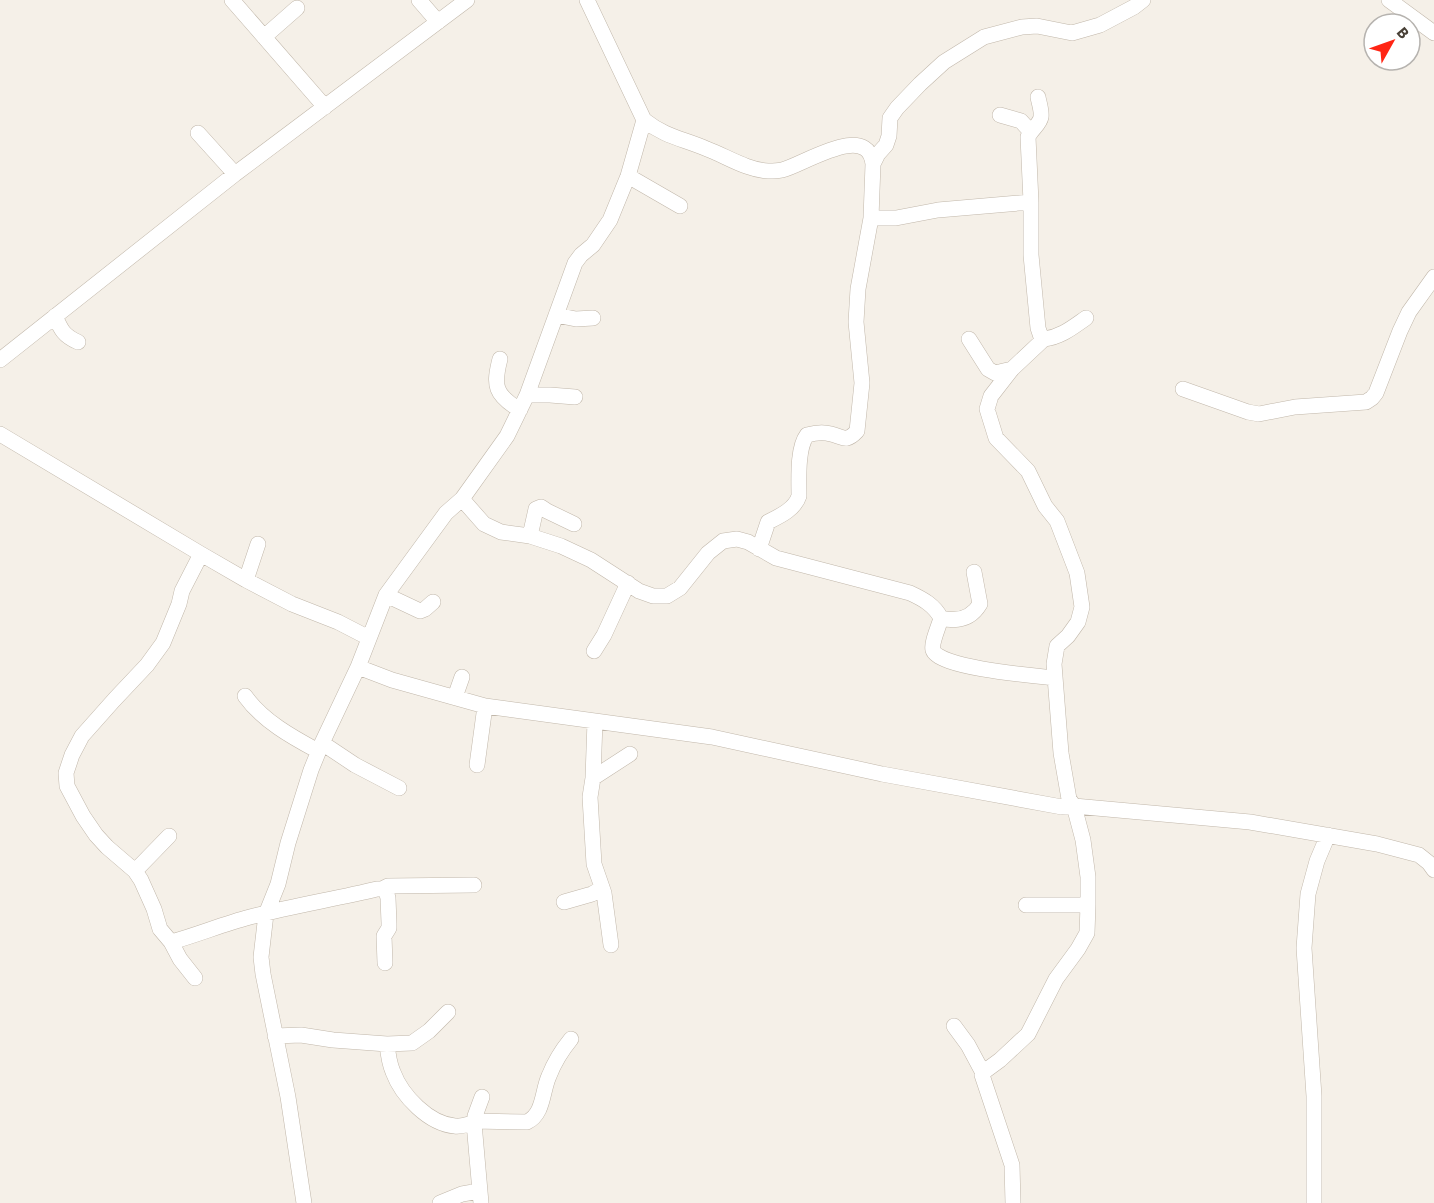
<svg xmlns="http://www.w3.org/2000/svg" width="1434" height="1203" font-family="'Source Sans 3',sans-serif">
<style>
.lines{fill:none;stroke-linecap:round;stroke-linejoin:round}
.minor-casing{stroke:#c1b7aa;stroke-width:16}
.minor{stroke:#fff;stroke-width:15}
</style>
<rect width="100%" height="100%" fill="#f5f0e8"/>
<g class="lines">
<g class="minor-casing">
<path id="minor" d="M232,0L325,107
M419,0L438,22
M1389,0L1434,33
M264,37L297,8
M1038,97C1039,103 1042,111 1041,117C1040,124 1031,130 1028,137L1031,202V255L1038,328L1041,337L1044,339C1061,337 1073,327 1086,318
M1000,115L1021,121L1030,131
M644,120C667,138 682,138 707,149C726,156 747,170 768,171C772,171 778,171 782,170C803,165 868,121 873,164
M198,133L235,174
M628,176L680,206
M871,218H896L938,210L1031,202
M556,315L576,319L593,318
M55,316C61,330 64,336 78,342
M969,339L988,369L995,373L1012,369
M500,359C493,386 495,395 520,410
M0,360L235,174L467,0
M1183,389L1248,412L1259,414L1295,407L1366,402L1372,398L1376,393L1400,331L1409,312L1434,277
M527,395H550L575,397
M0,434L201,554L246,580L292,604L338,622L369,638
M462,499L484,524L501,532L530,536L561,546L591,560L639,591L653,596H667L680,588L708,553L723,541L737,539L748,542L776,558L910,593C923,599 934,605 941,618C939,626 931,643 933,650C938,668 1036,676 1055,678
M530,536L536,509L541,507L547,511L574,524
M759,549L768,522C780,516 795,509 799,496C799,480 797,448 807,435C814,433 824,432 831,434C843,437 846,443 857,431L862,383L856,322L858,289L871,218L873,164L878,154L886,145L889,136L890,118L897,108L920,84L944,62L984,37L1022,27L1037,26L1072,33L1100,25L1134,7L1143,0
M201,554L182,591L179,604L163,643L147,665L114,700L82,736L72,755L66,773L67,786L83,816L96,835L107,847L135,871L141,880L154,909L160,929L171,942C197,935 223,924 250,917C292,906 335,899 377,889H382L386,891L388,898L389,923V928L384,936L385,963
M246,580L258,544
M386,595L420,611L425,609L433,602
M941,618C957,622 971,619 980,604L974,572
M594,651L604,635L628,583
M358,667L392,680L485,706L712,737L882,774L1062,807L1074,806L1250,822L1377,844L1419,855L1429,863L1434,870
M245,696C263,721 292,737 318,751
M455,697L462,677
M595,721L593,778L590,797L594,864L604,893L611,945
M322,743L355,765L399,788
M477,765L485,706
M593,778L630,754
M135,871L169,836
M382,889L388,886L474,885
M564,902L592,894L602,888
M1026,905H1088
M171,942L180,959L195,978
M954,1026L968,1045L983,1073
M275,1036L301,1035L333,1040L387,1044L412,1043L429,1031L448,1012
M387,1044C388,1054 389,1063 393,1072C402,1096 429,1124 455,1126C461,1127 468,1124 474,1123
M474,1121L527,1122C544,1114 542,1091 549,1076C554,1063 562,1050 571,1039
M304,1203L288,1097L263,974L261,957L266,914L278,884L288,843L311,770L322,743L358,667L386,595L446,513L462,499L507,436L527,395L575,263L581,255L593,245L610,220L628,176L644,120L587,0
M440,1203L462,1194L479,1191
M481,1203L474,1123L475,1116L482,1097
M1013,1203L1012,1165L982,1075L985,1071L1000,1060L1028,1034L1056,979L1078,949L1087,933L1088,905V877L1083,840L1074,806L1069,799L1061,753L1054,664L1057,646L1068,636L1078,622L1082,607L1077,573L1057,521L1045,506L1028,471L996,438L987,409L991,396L1012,369L1044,339
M1314,1203V1096L1304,948L1308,894L1317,861L1328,835"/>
</g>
<use href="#minor" class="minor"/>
</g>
<g transform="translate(1392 42) rotate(50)"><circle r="28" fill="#ffffff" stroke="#b6b3af" stroke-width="1.5"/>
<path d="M0-4.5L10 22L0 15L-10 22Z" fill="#ff2514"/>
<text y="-9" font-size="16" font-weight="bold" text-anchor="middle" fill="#484036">B</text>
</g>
</svg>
